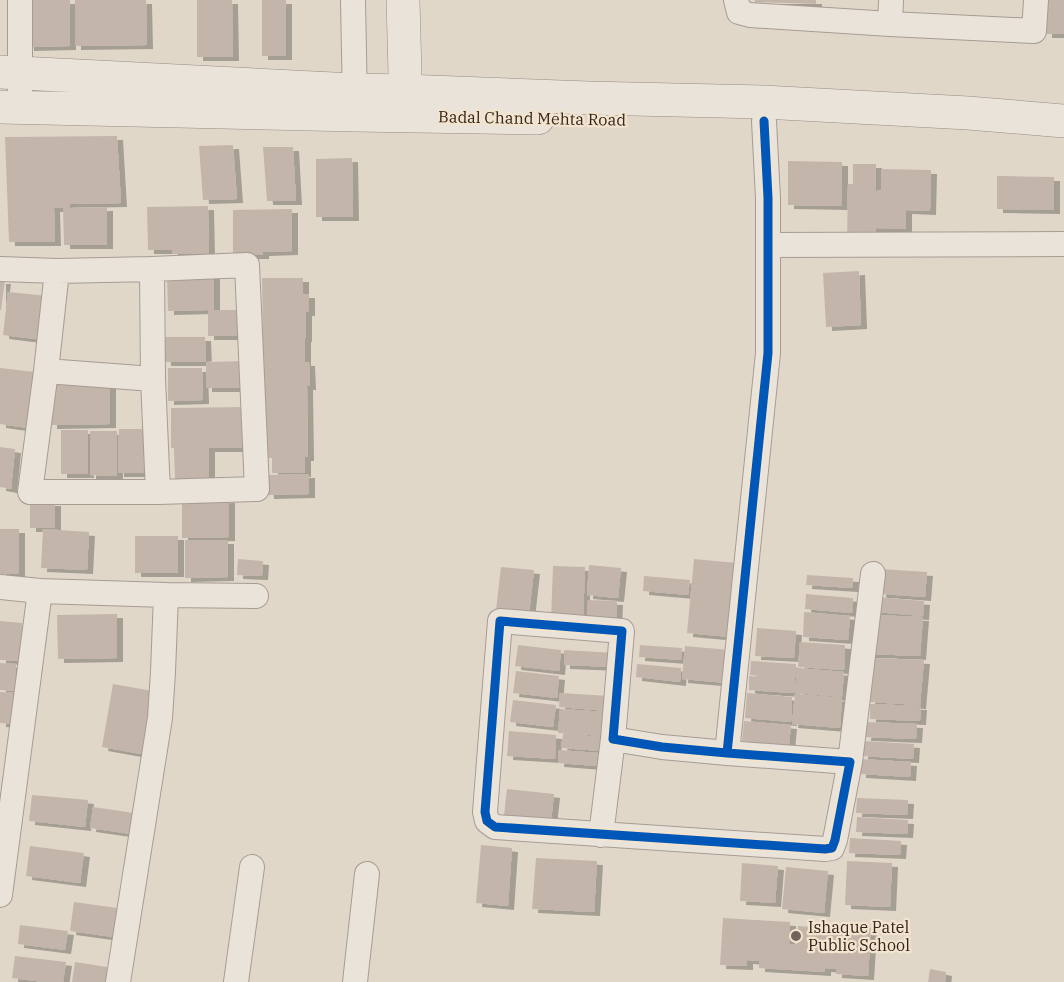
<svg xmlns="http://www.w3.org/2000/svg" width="1064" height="982" font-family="'IBM Plex Serif',serif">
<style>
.building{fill:#c4b5aa;filter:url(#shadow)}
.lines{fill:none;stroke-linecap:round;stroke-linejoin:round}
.street-casing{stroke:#a69c93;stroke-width:26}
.secondary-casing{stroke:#968c83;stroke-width:34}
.street{stroke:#eae3da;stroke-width:24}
.secondary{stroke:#eae3da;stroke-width:33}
.cycleway-casing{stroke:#f3e4ce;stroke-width:13}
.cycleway{stroke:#0057b8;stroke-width:9}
.poi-dot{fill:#706359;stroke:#f3e4ce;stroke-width:2}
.labels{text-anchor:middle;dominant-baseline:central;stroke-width:4.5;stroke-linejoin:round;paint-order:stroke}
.street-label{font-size:16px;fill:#33241c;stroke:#f3e4ce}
.poi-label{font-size:16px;fill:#33241c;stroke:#f3e4ce;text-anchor:start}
</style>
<defs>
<filter id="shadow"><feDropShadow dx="6" dy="4" stdDeviation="0" flood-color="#0004"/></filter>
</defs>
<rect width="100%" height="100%" fill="#e1d7c9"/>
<path class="building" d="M27,0H70V46L28,47Z
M75,0H146L147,45L75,46Z
M197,0H232L233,57H197Z
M262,0H286V56H262Z
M755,0H816V4L755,2Z
M1047,0H1064V34H1046Z
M117,136L121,203L70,204V208L107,207V245H64L63,208H54L55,242H9L5,137Z
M233,145L237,199L203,200L199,146Z
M263,147H293L296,201H267Z
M352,158L353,217H316V159Z
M788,161L842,162V206L788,205Z
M853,164H876V211L877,190H881V169L931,170L930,211L906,210V229L876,228V242H847L848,184H853Z
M997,176L1054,177V210L997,209Z
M208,206L209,254H172V250H148L147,207Z
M292,209V251L263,252V255H233V210Z
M859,271L861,325L826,327L823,273Z
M214,273V310H240L241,336H208V310L168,311L167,274Z
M262,278H303V294H309V312H306V338H305V362H309L310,386H307L308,457H305V473H272V458H268L267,430H264Z
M0,280H5L1,310H0Z
M8,292L48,296L43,340L3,335Z
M164,337H205L206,362H165Z
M244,361V388H206V362Z
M0,368L35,372L28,428L0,424Z
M168,368H202L203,400L168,401Z
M51,384H110V424L51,425Z
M246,407V448H209V480L175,481L174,448H171V408Z
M119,429H146V473H118Z
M61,430H88V474H61Z
M90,431H117V476L90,475Z
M0,447L15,449L11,489L0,487Z
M309,474V494L268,495L267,475Z
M229,499V537L182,538V500Z
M30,502H55V528H30Z
M0,529H19V574H0Z
M43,529L89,532L87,570L41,568Z
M135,536H178V573H135Z
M185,540H228V577L185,578Z
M238,559L263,561L262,576L237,575Z
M694,559L737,563L730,637L687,633Z
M589,565L621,568L618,598L587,595Z
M553,566L585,567L583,621L551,620Z
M501,567L534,570L529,614L496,610Z
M881,569L927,572L925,597L880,594Z
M807,575L853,578L852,588L806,585Z
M644,576L690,580L688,595L643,591Z
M806,594L853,598L852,613L805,609Z
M876,597L924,601L923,616L875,612Z
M588,600L617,601L616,624L587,623Z
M804,612L850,616L848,640L803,637Z
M117,614V658L58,659L57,615Z
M874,615L923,617L920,656L869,654Z
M0,621L22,623L20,661L0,660Z
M757,628L796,631L794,658L755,656Z
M800,642L845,645L844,670L798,667Z
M518,645L561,650L559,671L515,666Z
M640,645L682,648L681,660L639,657Z
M685,646L730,650L727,683L682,679Z
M564,650L615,653L614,667L564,665Z
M873,658L924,660L920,705L869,702L870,687H872Z
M751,661L796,664L794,693L749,690V676L782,678L750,675Z
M0,663L16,664L15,691L0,690Z
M637,664L681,668L680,682L636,677Z
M797,668L844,672L842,697L795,693Z
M516,671L559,676L557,698L513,693Z
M113,684L153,691L141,754L102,747Z
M0,692L16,693L14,724L0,723Z
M560,693L609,696L608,711L559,707Z
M747,693L792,697L791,722L745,718Z
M795,694L842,698L840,728L792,724Z
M513,700L556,705L553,727L510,722Z
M870,704L921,706L920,721L870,719Z
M560,709L607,712L605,736L558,733Z
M744,721L791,725L789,745L742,741Z
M866,722L917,724L916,739L865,737Z
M509,731L556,735L555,759L507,756Z
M563,734L602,737L601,751L561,748Z
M863,741L914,744L913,759L862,756Z
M559,750L598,753L597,766L558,763Z
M860,759L911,762L910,777L860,774Z
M507,789L554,794L551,821L504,815Z
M32,795L88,800L85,827L29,821Z
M857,798L908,800L907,815L856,813Z
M93,807L141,814L138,835L90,828Z
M857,817L908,820L907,834L856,832Z
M850,838L901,841L900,855L849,853Z
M481,845L512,848L508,906L476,903Z
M30,846L84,853L80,883L26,876Z
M536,858L597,861L594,912L532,909Z
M847,861L892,863L890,907L845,905Z
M742,863L778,866L775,903L740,901Z
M786,867L828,871L824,913L782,909Z
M74,902L117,908L113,937L70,931Z
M723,918L790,922L789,944H797L798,926L829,928V934L845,935L846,926L871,928L868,976L836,974V969L825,968V972L759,968V961L747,960V966L720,965Z
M20,925L68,931L65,950L18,944Z
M15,956L66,962L63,982H44L12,978Z
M75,962L107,967L105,982H72Z
M930,969L946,972L945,982H928Z"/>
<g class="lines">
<g class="street-casing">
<path id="street" d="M353,0L355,104
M736,0L739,12L750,15L890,24
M891,0L890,24L1034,31L1036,0
M20,108V0
M768,245L1064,244
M0,269L57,271L46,371L30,492H158L257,489L247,265L152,269L153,379L158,492
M57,271L152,269
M46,371L153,379
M0,587L40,591L166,595L163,672L160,718L118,982
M166,595L256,596
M727,753L850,762L835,840L832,848L825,849L495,827L487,821L485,812L500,621L622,631L613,739L662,747L727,753L768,353V198L764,121
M850,762L873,574
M601,835L613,739
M0,895L40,591
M236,982L252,867
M355,982L367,874"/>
</g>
<g class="secondary-casing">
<path id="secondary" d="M403,0L406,111
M0,72L354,90L405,91L588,98L763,102L968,113L1064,121
M0,107L356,115L538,118"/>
</g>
<use href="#street" class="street"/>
<use href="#secondary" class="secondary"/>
<g class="cycleway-casing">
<path id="cycleway" d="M727,753L850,762L835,840L832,848L825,849L495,827L487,821L485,812L500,621L622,631L613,739L662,747L727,753L768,353V198L764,121"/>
</g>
<use href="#cycleway" class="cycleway"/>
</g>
<circle class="poi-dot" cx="796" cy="936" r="6"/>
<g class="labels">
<g class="street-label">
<text transform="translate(532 118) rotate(1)">Badal Chand Mehta Road</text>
</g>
<g class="poi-label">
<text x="808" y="927">Ishaque Patel<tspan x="808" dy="18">Public School</tspan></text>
</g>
</g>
</svg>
